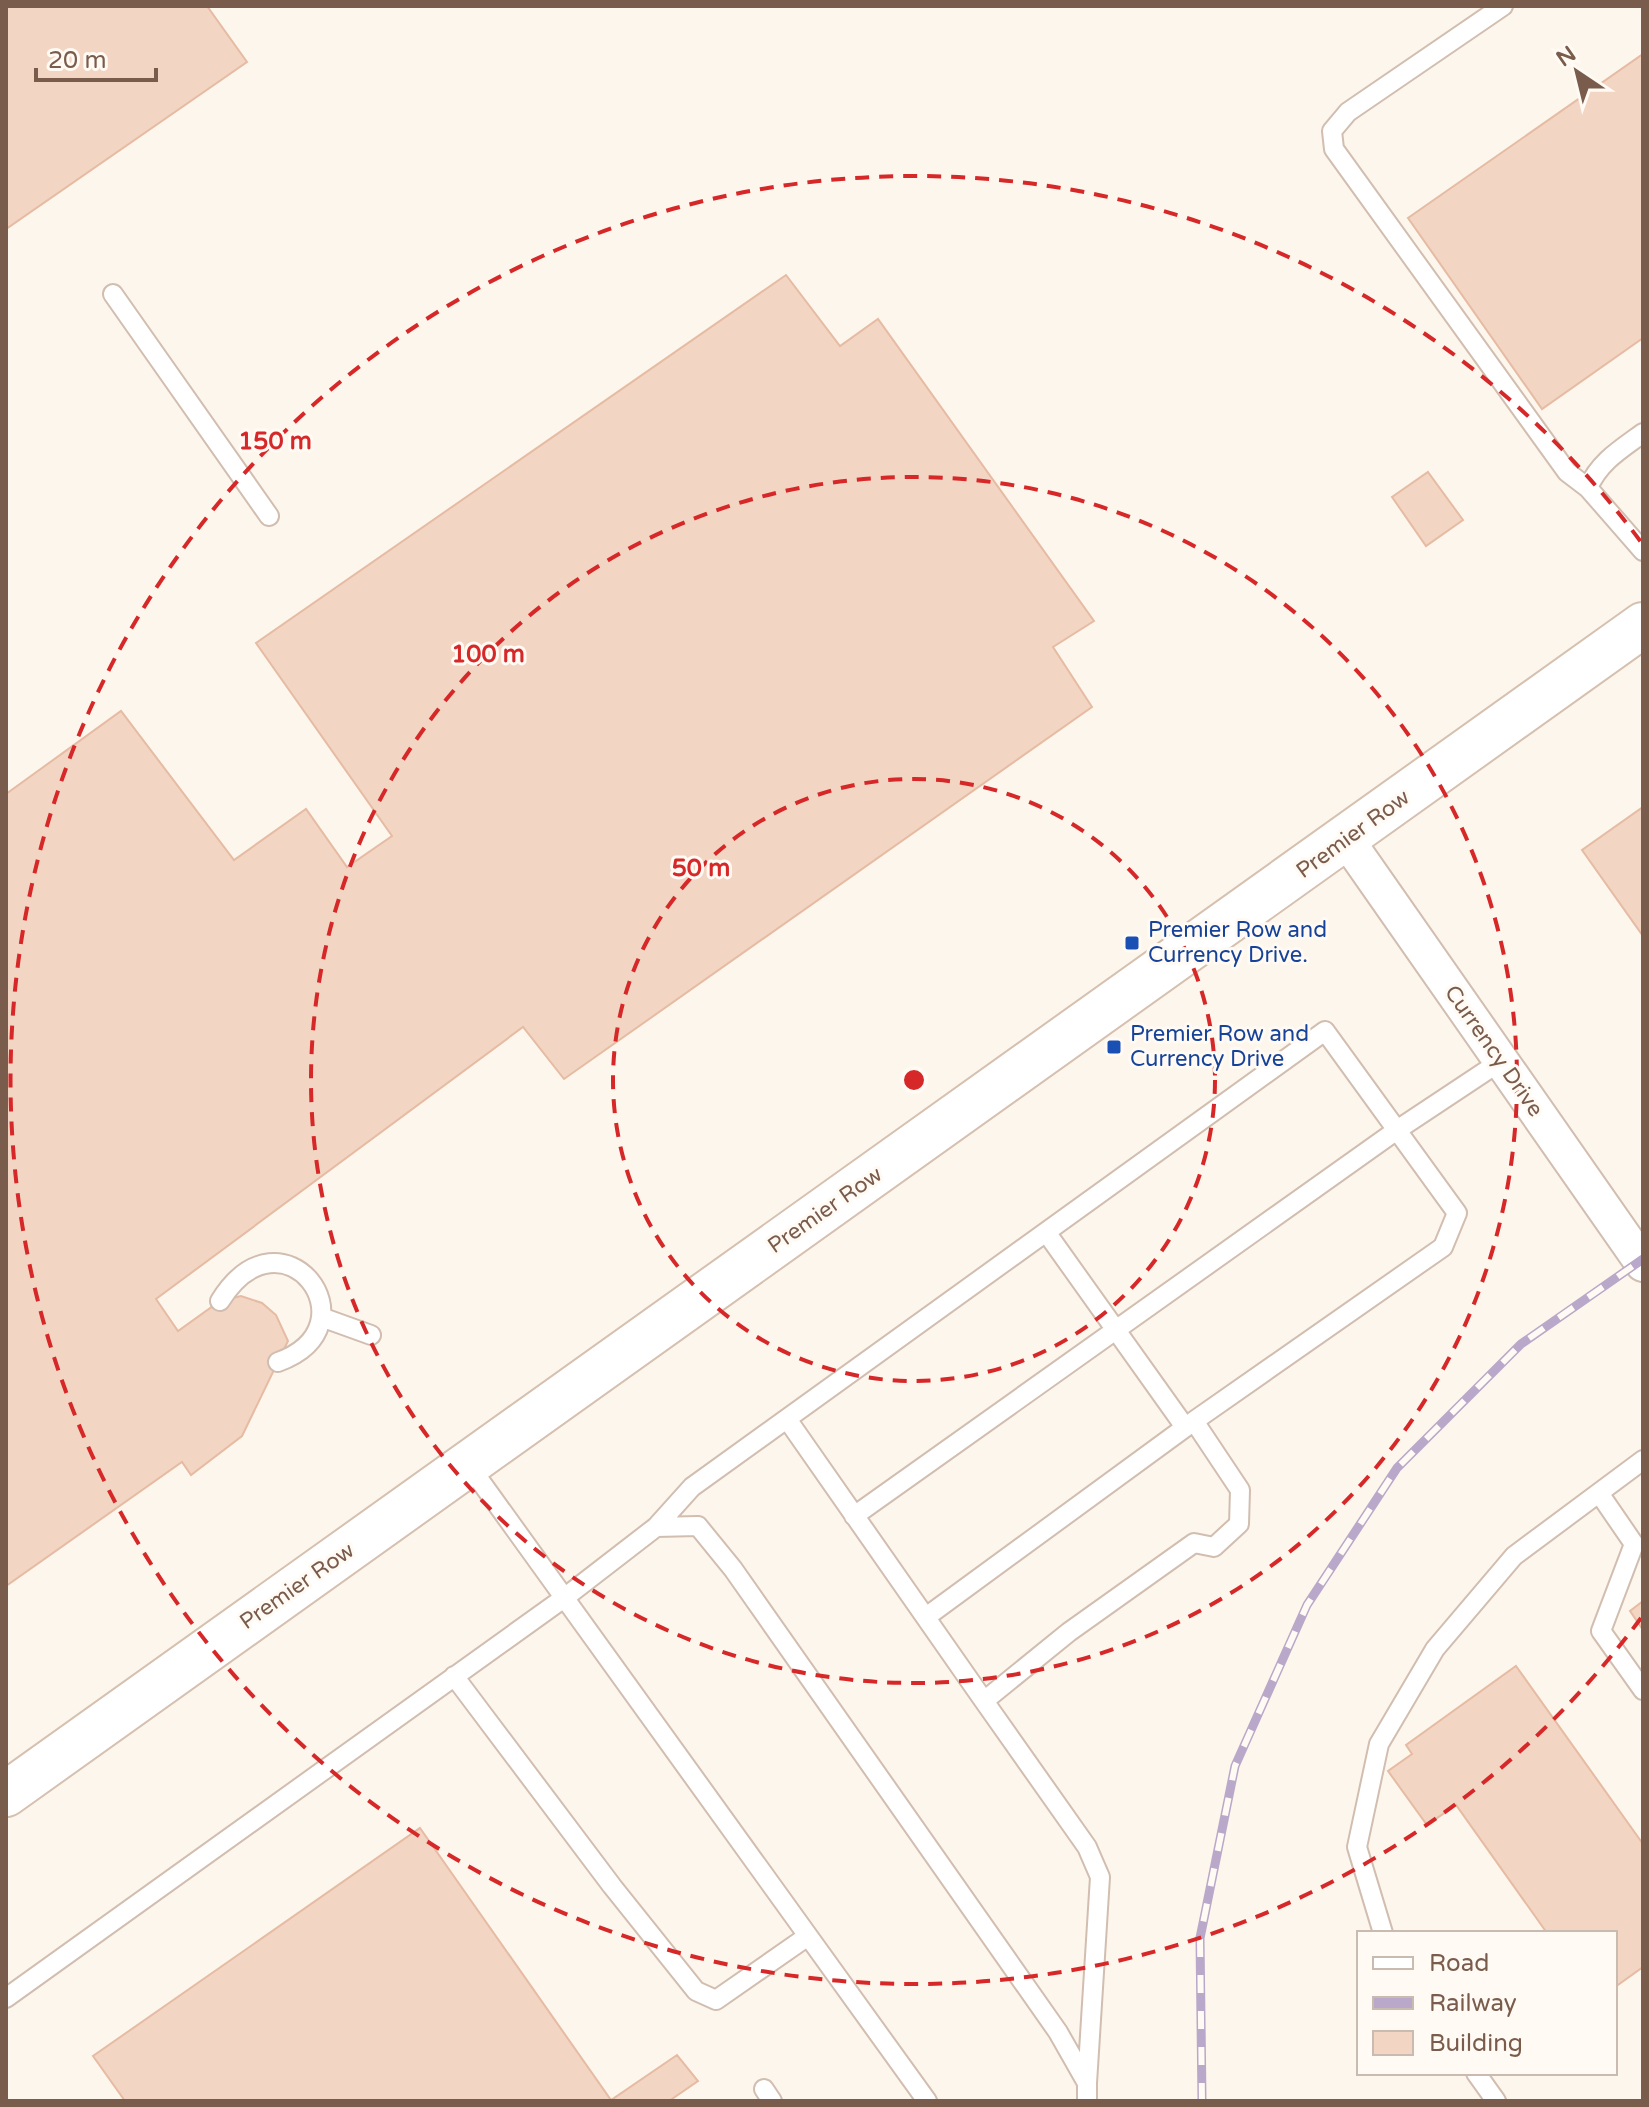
<svg xmlns="http://www.w3.org/2000/svg" width="1649" height="2107" font-family="'Varela Round',sans-serif">
<style>
.building{fill:#f3d5c3;stroke:#e6bba3;stroke-width:2}
.lines{fill:none;stroke-linecap:round;stroke-linejoin:round}
.lane-casing{stroke:#d1beb0;stroke-width:22}
.street-casing{stroke:#d1beb0;stroke-width:38}
.secondary-casing{stroke:#d6c0b0;stroke-width:48}
.lane{stroke:#fff;stroke-width:18}
.street{stroke:#fff;stroke-width:34}
.secondary{stroke:#fff;stroke-width:44}
.rail-casing{stroke:#b9a8c9;stroke-width:9}
.rail{stroke:#fffaf3;stroke-width:6;stroke-dasharray:18;stroke-linecap:butt}
.ring{fill:none;stroke:#d62828;stroke-width:4;stroke-dasharray:14 10}
.transit-dot{fill:#1a4fb4;stroke:#fffaf3;stroke-width:3}
.labels{text-anchor:middle;dominant-baseline:central;stroke-width:6;stroke-linejoin:round;paint-order:stroke}
.street-label{font-size:22px;fill:#7a5c4d;stroke:#fffaf3}
.transit-label{font-size:22px;fill:#164399;stroke:#fffaf3;text-anchor:start}
.centre{fill:#d62828;stroke:#fffaf3;stroke-width:4}
.ring-label{font-size:24px;text-anchor:middle;font-weight:bold;fill:#d62828;stroke:#fffaf3;stroke-width:6;stroke-linejoin:round;paint-order:stroke}
</style>
<rect width="100%" height="100%" fill="#fdf6ec"/>
<path class="building" d="M6,6H207L247,62L6,229Z
M1643,54V338L1542,409L1408,218Z
M786,275L840,346L878,319L1094,621L1053,647L1092,707L564,1079L523,1027L156,1299L178,1331L220,1301L241,1296L262,1303L276,1315L288,1341L242,1436L191,1475L182,1462L6,1586V794L121,711L234,860L306,809L347,867L392,836L256,643Z
M1428,472L1463,520L1426,546L1392,497Z
M1643,807V936L1582,850Z
M1643,1601V1630L1630,1611Z
M1516,1666L1643,1844V1967L1615,1987V1933H1547L1456,1805L1427,1825L1388,1771L1412,1754L1406,1745Z
M420,1828L611,2100L677,2055L698,2081L669,2101H125L93,2056Z"/>
<g class="lines">
<g class="lane-casing">
<path id="lane" d="M1503,6L1348,112L1332,131L1334,149L1567,472L1588,488
M113,294L269,516
M1643,433C1621,449 1599,462 1588,488L1643,551
M1046,1232L1185,1427
M220,1301C282,1201 378,1326 278,1362
M321,1317L371,1335
M787,1419L984,1701
M468,1464L927,2101
M1599,1493L1634,1544L1601,1631L1643,1690
M854,1516L1397,1130L1501,1061
M656,1527L692,1487L1325,1031L1457,1213L1443,1247L1194,1421L1240,1490L1239,1524L1214,1547L1194,1543L1069,1632L984,1701L1087,1847L1100,1877L1087,2083
M926,1617L1194,1421
M454,1676L612,1886L696,1991L716,2000L808,1936
M1383,1933L1357,1847L1379,1744L1435,1649L1514,1556L1643,1460
M6,1998L564,1598L656,1527L698,1526L733,1569L1058,2032L1087,2083V2101
M1476,2073L1496,2101
M764,2089L772,2101"/>
</g>
<g class="street-casing">
<path id="street" d="M1346,839L1643,1264"/>
</g>
<g class="secondary-casing">
<path id="secondary" d="M6,1794L1643,625"/>
</g>
<use href="#lane" class="lane"/>
<use href="#street" class="street"/>
<use href="#secondary" class="secondary"/>
<g class="rail-casing">
<path id="rail" d="M1202,2101L1200,1938L1235,1766L1307,1605L1397,1468L1521,1344L1643,1259"/>
</g>
<use href="#rail" class="rail"/>
</g>
<g class="ring">
<circle cx="914" cy="1080" r="301"/>
<circle cx="914" cy="1080" r="603"/>
<path d="M1641 1618A904 904 0 1 1 1641 542"/>
</g>
<g class="transit-dot">
<rect x="1124" y="935" width="16" height="16" rx="4"/>
<rect x="1106" y="1039" width="16" height="16" rx="4"/>
</g>
<g class="labels">
<g class="street-label">
<text transform="translate(1353 834) rotate(-36)">Premier Row</text>
<text transform="translate(1494 1051) rotate(55)">Currency Drive</text>
<text transform="translate(825 1210) rotate(-35)">Premier Row</text>
<text transform="translate(297 1586) rotate(-35)">Premier Row</text>
</g>
<g class="transit-label">
<text x="1148" y="930">Premier Row and<tspan x="1148" dy="25">Currency Drive.</tspan></text>
<text x="1130" y="1034">Premier Row and<tspan x="1130" dy="25">Currency Drive</tspan></text>
</g>
</g>
<circle cx="914" cy="1080" r="12" class="centre"/>
<g class="ring-label">
<text x="275" y="449">150 m</text>
<text x="488" y="662">100 m</text>
<text x="701" y="876">50 m</text>
</g>
<rect width="1649" height="2107" fill="none" stroke="#7a5c4d" stroke-width="16"/>
<rect x="1357" y="1931" width="260" height="144" fill="#fffaf3" stroke="#cabbb1" stroke-width="2"/>
<rect x="1373" y="1957" width="40" height="12" fill="#ffffff" stroke="#cabbb1" stroke-width="2"/>
<text x="1429" y="1971" font-size="24" fill="#7a5c4d">Road</text>
<rect x="1373" y="1997" width="40" height="12" fill="#b9a8c9" stroke="#cabbb1" stroke-width="2"/>
<text x="1429" y="2011" font-size="24" fill="#7a5c4d">Railway</text>
<rect x="1373" y="2031" width="40" height="24" fill="#f3d5c3" stroke="#cabbb1" stroke-width="2"/>
<text x="1429" y="2051" font-size="24" fill="#7a5c4d">Building</text>
<g transform="translate(1577 72) rotate(325)" stroke="#fffaf3" stroke-width="6" paint-order="stroke">
<path d="M0-6L14 30L0 20L-14 30Z" fill="#7a5c4d"/>
<text y="-12" font-size="22" font-weight="bold" text-anchor="middle" fill="#7a5c4d">N</text>
</g>
<path d="M36 68v12h120v-12" fill="none" stroke="#7a5c4d" stroke-width="4"/>
<text x="48" y="68" font-size="24" fill="#7a5c4d" stroke="#fffaf3" stroke-width="6" paint-order="stroke">20 m</text>
</svg>
